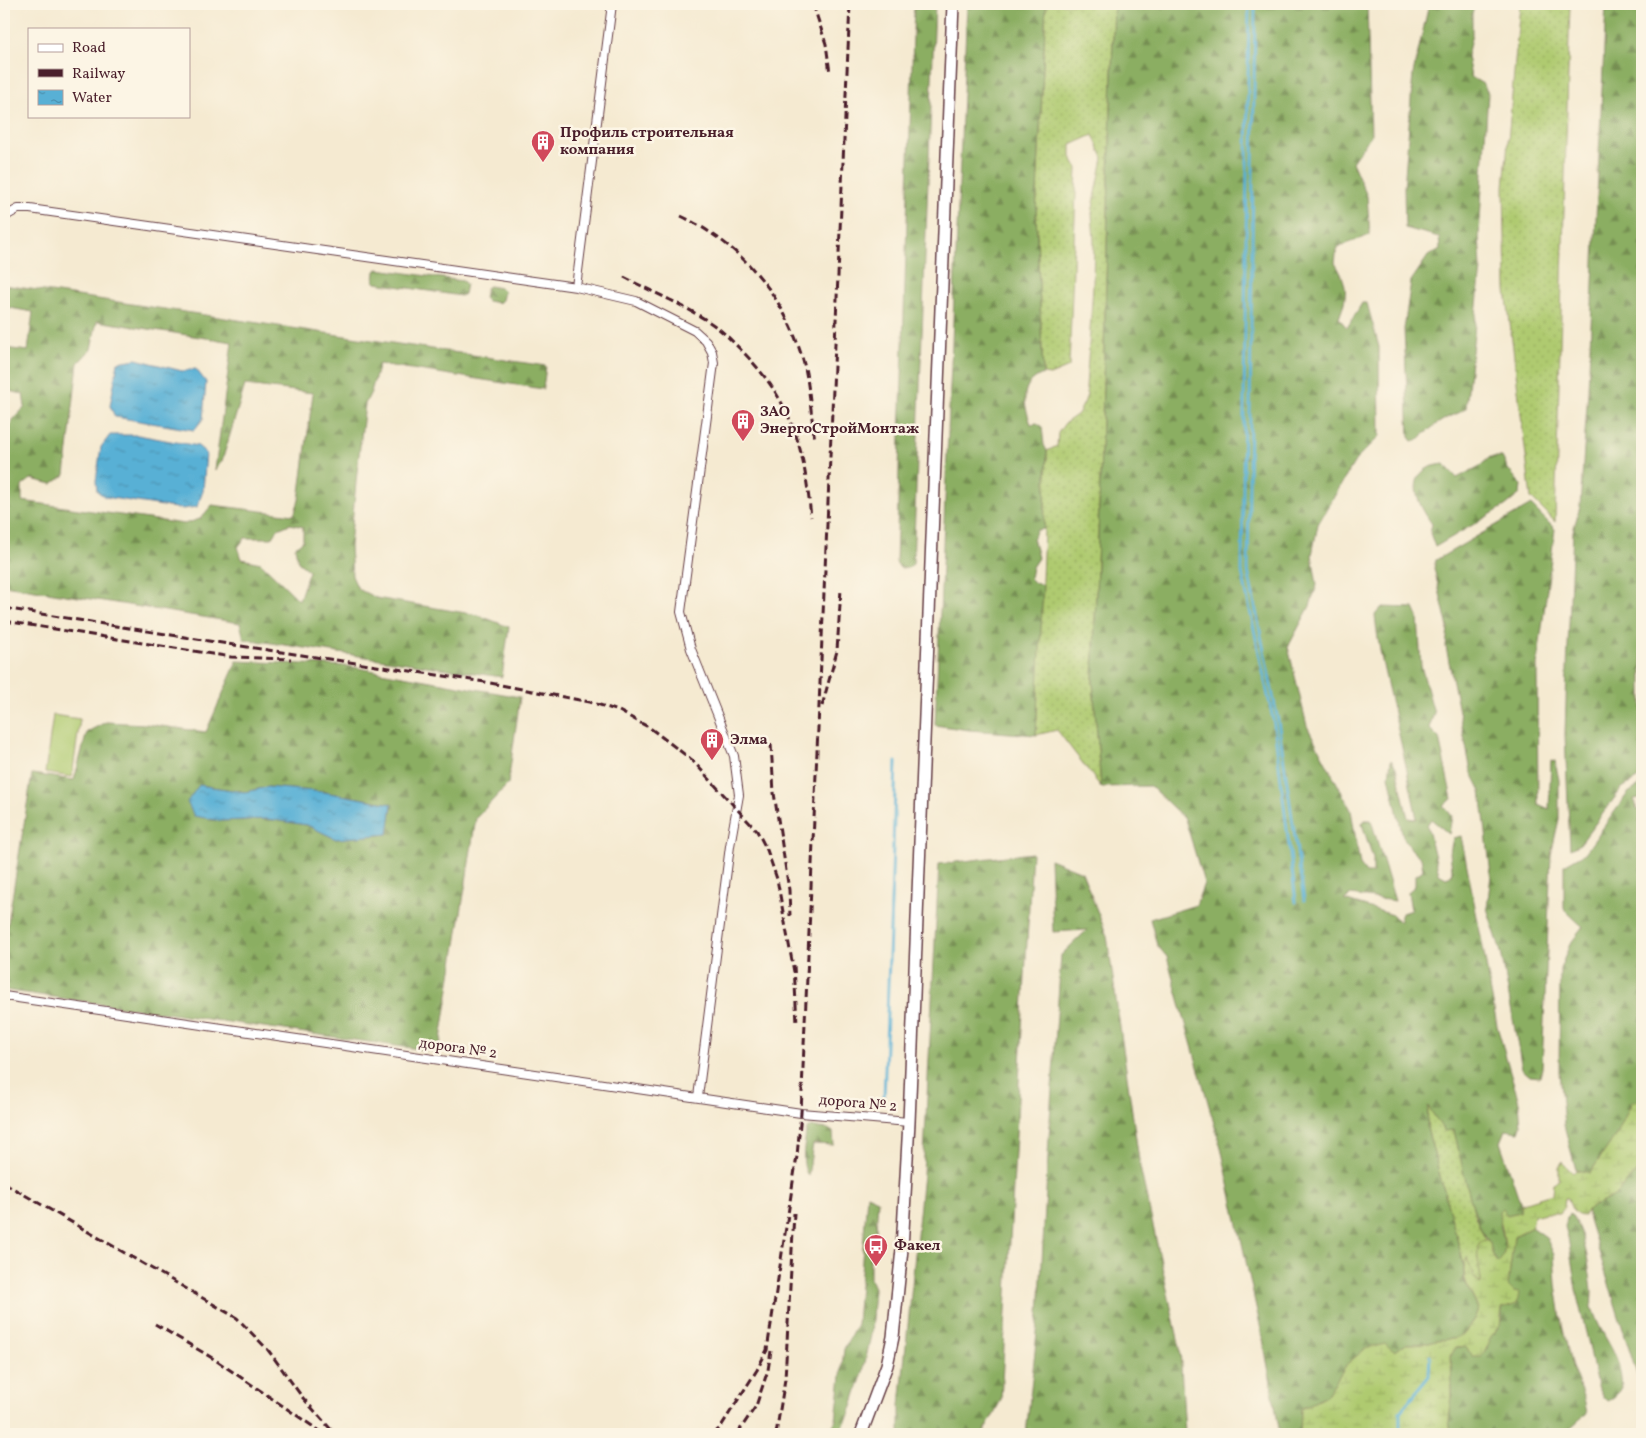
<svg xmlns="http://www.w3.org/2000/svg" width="1646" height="1438" font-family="Vollkorn,serif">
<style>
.grass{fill:url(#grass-dots);stroke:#7c744e}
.forest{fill:url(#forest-firs);stroke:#6a6646;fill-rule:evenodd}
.wetland{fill:url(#wetland-marsh);stroke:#7c744e}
.pitch{fill:#afca70;stroke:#7c744e}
.water{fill:url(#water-ripples);stroke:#516880}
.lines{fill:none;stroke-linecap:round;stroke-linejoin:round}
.stream{stroke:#58b0d5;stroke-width:3}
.minor-casing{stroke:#643d44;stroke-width:10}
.secondary-casing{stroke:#643d44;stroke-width:14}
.minor{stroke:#fff;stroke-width:8}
.secondary{stroke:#fff;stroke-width:11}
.rail{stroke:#4a1f2b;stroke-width:3;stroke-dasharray:8 4;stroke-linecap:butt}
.labels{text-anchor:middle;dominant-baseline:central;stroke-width:5;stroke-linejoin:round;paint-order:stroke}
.poi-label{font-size:15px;font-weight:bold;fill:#4a1f2b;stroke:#fcf5e5;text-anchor:start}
.street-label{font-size:15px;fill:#4a1f2b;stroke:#fcf5e5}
</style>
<defs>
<pattern id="grass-dots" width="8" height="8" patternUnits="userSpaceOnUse" patternTransform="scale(1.25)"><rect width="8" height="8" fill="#afca70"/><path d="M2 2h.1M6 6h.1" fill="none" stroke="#98ad61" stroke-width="1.8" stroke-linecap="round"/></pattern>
<pattern id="forest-firs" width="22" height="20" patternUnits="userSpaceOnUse" patternTransform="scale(1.25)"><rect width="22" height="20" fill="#8bae62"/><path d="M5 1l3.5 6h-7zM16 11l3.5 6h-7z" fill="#748d51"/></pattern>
<pattern id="wetland-marsh" width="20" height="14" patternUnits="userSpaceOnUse" patternTransform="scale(1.25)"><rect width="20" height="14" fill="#afca70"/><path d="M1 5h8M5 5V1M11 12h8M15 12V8" fill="none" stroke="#98ad61"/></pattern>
<pattern id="water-ripples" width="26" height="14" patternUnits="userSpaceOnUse" patternTransform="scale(1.25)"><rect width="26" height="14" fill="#58b0d5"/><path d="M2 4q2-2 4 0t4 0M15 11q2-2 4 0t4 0" fill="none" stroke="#4b8fad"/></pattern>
</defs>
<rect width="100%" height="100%" fill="#fcf5e5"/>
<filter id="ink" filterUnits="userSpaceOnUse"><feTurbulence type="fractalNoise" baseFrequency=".02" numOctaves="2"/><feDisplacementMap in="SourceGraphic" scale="10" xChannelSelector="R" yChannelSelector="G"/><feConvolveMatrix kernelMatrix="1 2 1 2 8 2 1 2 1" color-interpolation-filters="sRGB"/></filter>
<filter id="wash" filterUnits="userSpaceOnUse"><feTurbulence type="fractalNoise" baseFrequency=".0096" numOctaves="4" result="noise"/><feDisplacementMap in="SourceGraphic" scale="20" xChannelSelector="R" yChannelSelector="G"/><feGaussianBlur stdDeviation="1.12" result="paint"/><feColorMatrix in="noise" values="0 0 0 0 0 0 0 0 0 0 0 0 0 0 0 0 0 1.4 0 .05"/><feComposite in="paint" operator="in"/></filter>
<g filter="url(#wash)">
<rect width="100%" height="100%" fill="#f5ead1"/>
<path class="grass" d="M1046,4H1114L1102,422L1093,681L1101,787L1057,730L1036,735L1047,451L1057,446L1058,433L1065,423L1078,414L1084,403L1087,395L1086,387L1093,287L1094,241L1092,213L1103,158L1093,135L1071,145V157L1077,168L1069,367L1050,375L1043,374L1036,214Z
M1520,4H1570L1555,522L1531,498L1506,290L1504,187Z
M1428,1105L1444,1130H1454L1475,1216L1485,1239L1480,1241L1478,1258L1481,1270V1284L1474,1278L1467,1259L1464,1265L1427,1128Z"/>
<path class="forest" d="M914,4H935L913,564L908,568H900L896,562Z
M967,4H1046L1036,214L1043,374C1018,384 1024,404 1031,424L1037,423L1042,427L1044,445L1047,451L1044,529L1037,530L1033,538L1038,558L1032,567L1030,578L1035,583L1043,585L1036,735L969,730L935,725Z
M1114,4H1367L1371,135L1352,162L1367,196L1370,235L1337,247L1335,263C1348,284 1348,295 1339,318L1347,328L1362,303H1367L1379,347L1380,436L1355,461L1318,524L1312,555L1317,585L1310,606L1288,647L1307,726L1351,810L1360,865L1366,873H1373V858L1362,824L1365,820H1371L1395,901L1351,895L1344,900L1393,915L1399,922L1402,913L1411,910L1408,892L1415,886V876L1423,870L1421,858L1412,850L1403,837L1389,776L1391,760L1396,767L1408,818L1417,819C1410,785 1403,751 1395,717C1387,683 1378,649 1375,615L1382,607L1414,608L1418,617L1421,666L1434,713L1429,728L1439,738L1452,799L1443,805L1452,816L1449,834L1431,819L1427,825L1439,874L1446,878L1451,876L1452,870L1450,852L1453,838L1461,836L1482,942L1497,1026L1519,1102L1521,1126L1519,1132L1505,1130L1500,1142L1521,1205L1520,1212L1507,1215L1500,1224C1503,1237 1509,1253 1498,1264L1491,1251L1490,1242C1475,1234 1459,1150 1454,1130L1444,1131L1428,1106L1427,1128L1464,1265V1279L1478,1309L1474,1320L1465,1333L1454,1339L1437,1340L1421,1344H1406L1394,1351L1347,1364L1326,1396L1301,1409L1300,1434H1280L1263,1339L1222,1152L1167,957L1157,945L1150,919L1196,905L1204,883L1185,819L1150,786L1101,787L1093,681L1102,422Z
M1429,4H1476L1472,13V34L1467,56L1471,77L1483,84L1488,93L1479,235L1481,268L1466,408C1458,415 1453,414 1445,419C1434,425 1426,432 1417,441H1412L1409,437L1404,329L1411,281L1428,256L1440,249L1439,237L1405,228L1404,188L1413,74Z
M1606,4H1642V776L1622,788L1580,844L1570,849L1565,735L1567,669L1573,531L1580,507L1588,390Z
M378,269L463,281L466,284L464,294L461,296L376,283L374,281L375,271Z
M4,285L546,366L543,389L379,364L371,392L365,404L357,472L350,546L352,576L358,589L376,598L478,615L509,627L502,677L244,639L240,623L4,585V443L12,421L25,407L23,394L4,390V348L28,351L33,312L4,307ZM97,321L232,342L215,470L222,461L245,385L313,393L299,500L294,515L212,505L200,519L184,524L22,501V486L31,479L52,484L65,475L78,363L91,349ZM290,524L303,527V541L295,547L298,562L309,571L299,600L261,563L242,559L238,547L245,538H272L278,529Z
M489,286L501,288L504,291L502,300L499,303L487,301L484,298L486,288Z
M1490,457H1502L1508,469L1521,485L1520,494L1505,506L1435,547L1430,533L1432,524C1422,510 1406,484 1425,470C1430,466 1438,465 1444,464L1457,478L1480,466Z
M1531,505L1555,529L1537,665L1538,804L1549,809L1551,760L1555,761L1559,780V819L1551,855L1542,1068L1540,1077L1530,1076L1522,1069L1501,952L1487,908L1491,875L1481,791L1471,771L1446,647L1448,628L1434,568L1436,560Z
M237,661L347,666L520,697L508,784L476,818L439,1052L4,990V948L32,774L74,780L87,732L106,722L146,724L206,732ZM199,785L245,792L268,787L324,792L392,804L388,834L336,839L307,825L267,819L221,821Z
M1642,784V798L1634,799L1637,810L1642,807V818H1640L1639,823L1642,826V1099L1632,1103L1618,1132L1590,1173L1576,1170L1564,1125L1559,1072L1560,969L1570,944L1583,927L1564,909V865L1585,853L1628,793Z
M1032,853L1001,1400L983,1434H900V1405L923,1174L939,864Z
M1050,859L1082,872L1107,936L1140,1167L1180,1348L1185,1434H1026L1039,1314L1051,1103L1061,955L1087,930L1053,932Z
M809,1127L828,1129L833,1132L834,1145L813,1144L808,1176C800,1164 805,1144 806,1131Z
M1642,1166V1375L1638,1378L1586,1210L1614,1196Z
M867,1195L878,1200L875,1247L870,1259V1279L874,1288L871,1335L863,1372L849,1415L839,1434H828L836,1420L844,1349L857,1324Z
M1570,1214C1586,1235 1589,1266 1592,1291C1592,1296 1591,1302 1592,1307C1597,1325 1607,1339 1615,1355C1620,1365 1621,1378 1622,1389L1614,1397L1608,1400L1603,1398L1597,1386L1589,1345L1577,1296L1568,1237L1565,1227L1567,1217Z
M1532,1227L1546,1237L1554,1255L1556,1284L1562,1325L1572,1367L1584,1399L1587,1413L1563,1434H1451L1449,1420L1452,1396L1451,1355L1455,1348L1465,1346L1468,1350L1487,1349L1490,1336L1495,1331L1502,1319V1309L1511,1305L1514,1292L1508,1286L1514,1236Z"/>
<path class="wetland" d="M1642,1099V1166L1614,1196L1586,1210L1584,1216C1573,1216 1571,1208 1568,1198H1565L1564,1208L1560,1213H1545L1534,1216L1532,1227L1514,1236L1508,1286L1514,1292L1519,1293L1517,1304L1502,1309L1500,1326L1490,1336L1489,1344L1482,1356H1472L1465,1346L1455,1348L1451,1356L1452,1396L1449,1420L1451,1434H1300L1301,1409L1326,1396L1347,1364L1365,1349L1385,1344L1394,1351L1406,1344H1421L1437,1340L1454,1339L1465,1333L1474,1320L1478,1309C1472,1293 1458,1276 1467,1258L1474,1278L1481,1284C1481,1270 1474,1252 1480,1241L1485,1239L1490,1242L1491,1251L1497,1263C1512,1253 1500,1227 1499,1211L1502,1208L1507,1215L1520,1212L1521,1205L1529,1201L1552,1194L1553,1183L1559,1180V1168L1562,1162L1573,1173L1576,1170L1590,1173L1618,1132L1632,1102Z"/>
<path class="pitch" d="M53,715L80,719L72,777L45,773Z"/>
<path class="water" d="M136,359L182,371L196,369L206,382L203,419L194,430L115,417L110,406L118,362Z
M110,435H138L198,446L206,453L203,491L197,507L182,509L105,497L97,491L96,481L101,447Z
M199,785L245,792L268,787L324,792L392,804L388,834L336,839L307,825L267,819L221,821L194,816L187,802Z"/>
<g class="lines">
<path class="stream" d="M1249,4L1242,572L1274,724L1296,902
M1255,4L1248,571L1278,721L1304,900
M884,1099L896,762
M1400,1434V1412L1429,1376L1430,1355"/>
</g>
</g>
<g filter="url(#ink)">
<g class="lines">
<g class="minor-casing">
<path id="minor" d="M4,217L18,209H30L576,287L636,301L695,331L706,341L712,352L714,363L681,612L691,649L734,756L739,795L730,846L698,1097
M576,287L612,4
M4,996L801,1113L909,1122"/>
</g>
<g class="secondary-casing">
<path id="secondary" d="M861,1434L887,1365L893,1337L902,1249L909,1122L953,4"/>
</g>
<use href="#minor" class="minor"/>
<use href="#secondary" class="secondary"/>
<path class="rail" d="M813,4L826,44L830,73
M681,216C744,246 788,300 805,368C810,391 811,416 815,440
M624,277C654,293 687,306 715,326C726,334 736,345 746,355C794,406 804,449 811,517
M4,608L234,645L485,682L590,702L619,711L650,728L692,760L757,831L767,850L777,879L794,972
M4,621L231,657L291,659
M822,706L837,651L841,589
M771,744L774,793L789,890L790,916
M794,965L797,1024
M4,1183L237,1318L268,1350L303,1398L335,1434
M155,1324L214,1359L324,1434
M713,1434L720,1428L757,1370L767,1350L797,1156L801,1113L850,4
M737,1434L756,1406L768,1370L771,1351
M776,1434L785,1379L794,1213"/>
</g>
</g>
<defs>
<g id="building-pin" transform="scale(1.25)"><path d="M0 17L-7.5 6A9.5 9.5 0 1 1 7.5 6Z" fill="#d1495b" stroke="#fcf5e5"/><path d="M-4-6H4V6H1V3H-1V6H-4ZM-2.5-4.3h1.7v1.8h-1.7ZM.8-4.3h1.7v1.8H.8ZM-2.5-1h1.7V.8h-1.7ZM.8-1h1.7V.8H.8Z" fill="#fff"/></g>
<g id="bus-pin" transform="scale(1.25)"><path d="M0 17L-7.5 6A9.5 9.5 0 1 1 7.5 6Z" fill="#d1495b" stroke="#fcf5e5"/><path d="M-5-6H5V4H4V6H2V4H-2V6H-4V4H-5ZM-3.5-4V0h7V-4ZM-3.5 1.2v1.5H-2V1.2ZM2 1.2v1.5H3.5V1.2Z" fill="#fff"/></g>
</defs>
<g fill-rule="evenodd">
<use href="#building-pin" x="543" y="142"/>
<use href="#building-pin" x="743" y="421"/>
<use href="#building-pin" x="712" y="740"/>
<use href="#bus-pin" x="876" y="1246"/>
</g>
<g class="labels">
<g class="poi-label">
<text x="560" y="133">Профиль строительная<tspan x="560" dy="17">компания</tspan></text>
<text x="760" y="412">ЗАО<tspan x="760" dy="17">ЭнергоСтройМонтаж</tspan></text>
<text x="730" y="740">Элма</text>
<text x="894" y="1246">Факел</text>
</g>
<g class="street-label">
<text transform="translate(458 1049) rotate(8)">дорога № 2</text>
<text transform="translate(858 1104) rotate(5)">дорога № 2</text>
</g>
</g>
<rect width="1646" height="1438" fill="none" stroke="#fcf5e5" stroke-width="20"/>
<rect x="28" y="28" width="162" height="90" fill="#fcf5e5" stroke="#b59f9b"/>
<rect x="38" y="44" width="25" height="8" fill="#ffffff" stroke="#b59f9b"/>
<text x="72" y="52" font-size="15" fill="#4a1f2b">Road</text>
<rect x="38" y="69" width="25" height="8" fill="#4a1f2b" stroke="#b59f9b"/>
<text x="72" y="78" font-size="15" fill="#4a1f2b">Railway</text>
<rect x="38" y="90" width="25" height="15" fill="url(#water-ripples)" stroke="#b59f9b"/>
<text x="72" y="102" font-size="15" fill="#4a1f2b">Water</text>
</svg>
